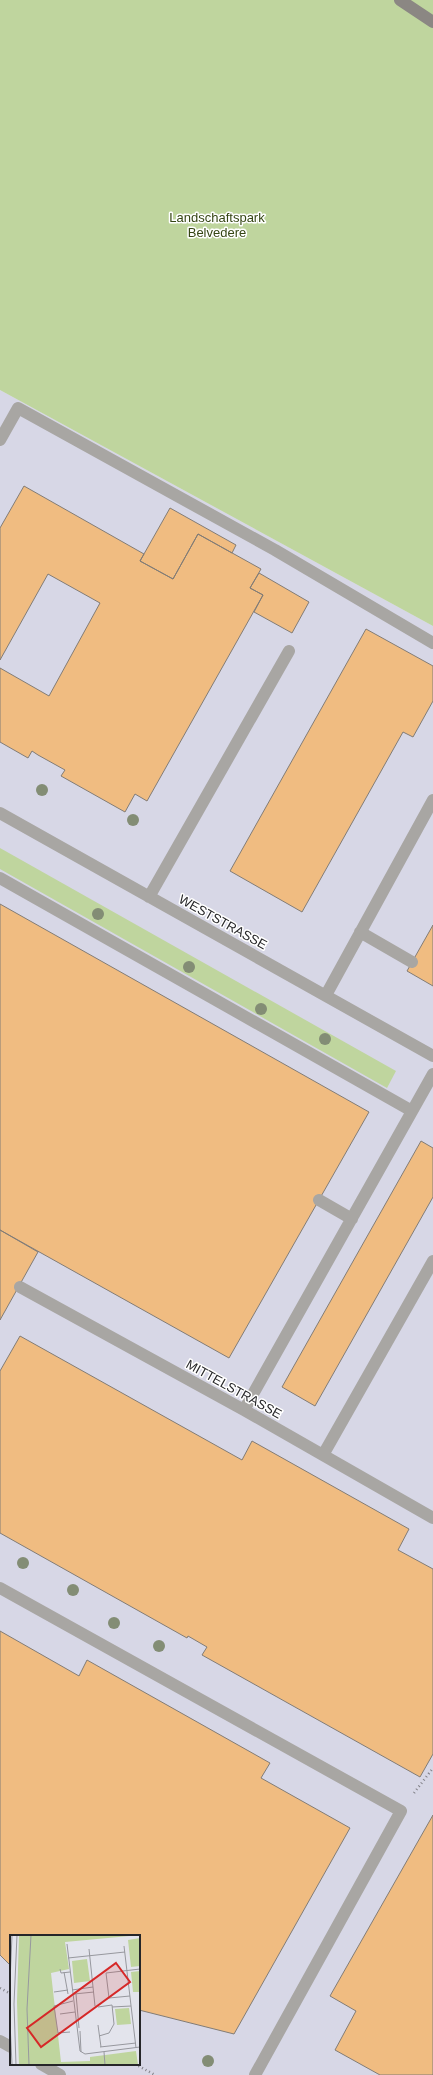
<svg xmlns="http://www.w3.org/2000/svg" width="433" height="2075" font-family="Helvetica,sans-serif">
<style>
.built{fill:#d7d7e6;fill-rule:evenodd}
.green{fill:#bfd59e}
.building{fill:#f0bc81;stroke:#827c76}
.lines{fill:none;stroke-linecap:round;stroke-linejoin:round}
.path{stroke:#818187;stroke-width:2.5;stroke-dasharray:1 3;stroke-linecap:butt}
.lane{stroke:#a8a6a3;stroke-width:12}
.secondary{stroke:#8b8783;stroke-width:12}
.tree{fill:#838d75}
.labels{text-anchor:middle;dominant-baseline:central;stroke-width:3;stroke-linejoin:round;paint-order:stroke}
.park-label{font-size:13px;fill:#354614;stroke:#fff}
.street-label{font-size:13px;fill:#262629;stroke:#fff}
.inset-road{fill:none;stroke:#97989e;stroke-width:1}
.view{fill:#d62828;fill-opacity:0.15;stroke:#d62828;stroke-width:2}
.inset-edge{fill:none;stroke:#262629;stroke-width:2}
</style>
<rect width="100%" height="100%" fill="#e3e4ec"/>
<path class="built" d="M0,390L433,626V2075H0ZM11,1936H139V2064H11Z"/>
<path class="green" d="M0,0H433V626L0,390Z
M0,848L396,1071L387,1088L0,869Z"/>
<path class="building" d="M24,486L144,554L140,561L173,579L198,534L261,569L250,588L263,595L147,801L135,794L125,812L61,776L65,770L38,755L32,751L28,758L0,742V668L49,696L100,603L48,574L0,660V528Z
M170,508L236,545L232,553L198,534L173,579L140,561Z
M259,573L309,602L292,633L254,612L263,595L250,588Z
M366,629L433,666V701L413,737L403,732L302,912L230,871Z
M0,904L369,1112L229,1358L0,1230Z
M433,925V986L407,971Z
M421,1141L433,1148V1197L315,1406L282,1387Z
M0,1230L38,1252L0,1320Z
M20,1336L242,1460L252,1441L409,1529L398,1550L433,1569V1754L420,1777L202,1655L207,1647L188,1636L187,1638L0,1533V1371Z
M0,1631L79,1676L87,1660L270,1763L261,1778L350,1828L234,2034L139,2010V1936H11V1966L0,1955Z
M433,1815V2075H380L335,2050L356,2011L330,1996Z"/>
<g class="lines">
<path class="path" d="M414,1793L433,1768
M0,1988L11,1994
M135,2064L155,2075"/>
<path class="lane" d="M0,440L18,408L275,550L433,643
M0,813L433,1056
M0,878L412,1111
M149,897L289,651
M360,932L412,962
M326,995L433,800
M319,1200L352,1219
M20,1287L244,1410L433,1518
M244,1410L433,1074
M323,1455L433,1261
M0,1588L401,1811L255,2075
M0,2041L11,2047
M41,2064L60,2075"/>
<path class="secondary" d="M400,0L433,22"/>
</g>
<g class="tree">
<circle cx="42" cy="790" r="6"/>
<circle cx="133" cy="820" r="6"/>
<circle cx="98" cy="914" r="6"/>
<circle cx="189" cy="967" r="6"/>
<circle cx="261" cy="1009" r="6"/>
<circle cx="325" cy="1039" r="6"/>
<circle cx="23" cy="1563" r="6"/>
<circle cx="73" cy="1590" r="6"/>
<circle cx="114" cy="1623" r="6"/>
<circle cx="159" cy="1646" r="6"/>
<circle cx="208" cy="2061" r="6"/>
</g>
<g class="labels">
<g class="park-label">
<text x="217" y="217">Landschaftspark<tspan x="217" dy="15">Belvedere</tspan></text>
</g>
<g class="street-label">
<text transform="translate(223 922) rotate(29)">WESTSTRASSE</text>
<text transform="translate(234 1389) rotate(29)">MITTELSTRASSE</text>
</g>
</g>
<g transform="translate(10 1935)">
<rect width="130" height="130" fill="#e3e4ec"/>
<path d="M9,0H130L55,7L59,34L41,38L51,127L80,126V122L126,116L128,130H9L7,67ZM130,3V31L121,32L118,5ZM77,24L80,46L64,48L62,26ZM130,36V59L129,57H123L121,37ZM119,73L121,89L107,90L105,74Z" fill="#bfd59e"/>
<path class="inset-road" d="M57,9L70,116L75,119L130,112M114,11L126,113M79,14L85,71M58,23L115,17M50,34L51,38L60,37M54,37L58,59M0,47L2,0M62,55L83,52M44,57L58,55M64,59L84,57M66,59L69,93M120,61L99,63L96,38L130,34M88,72L102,70L104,89L99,98L89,101M102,72L121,71M50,79L65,77M0,87L2,130M88,90L91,112M70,96L71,117M60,97L48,98L44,71L63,66M90,112L126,108M94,117L95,130M6,130L4,69L7,0M19,130L17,74L21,0"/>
<path class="view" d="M106,28L120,47L31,112L17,93Z"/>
<rect width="130" height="130" class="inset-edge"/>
</g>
</svg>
